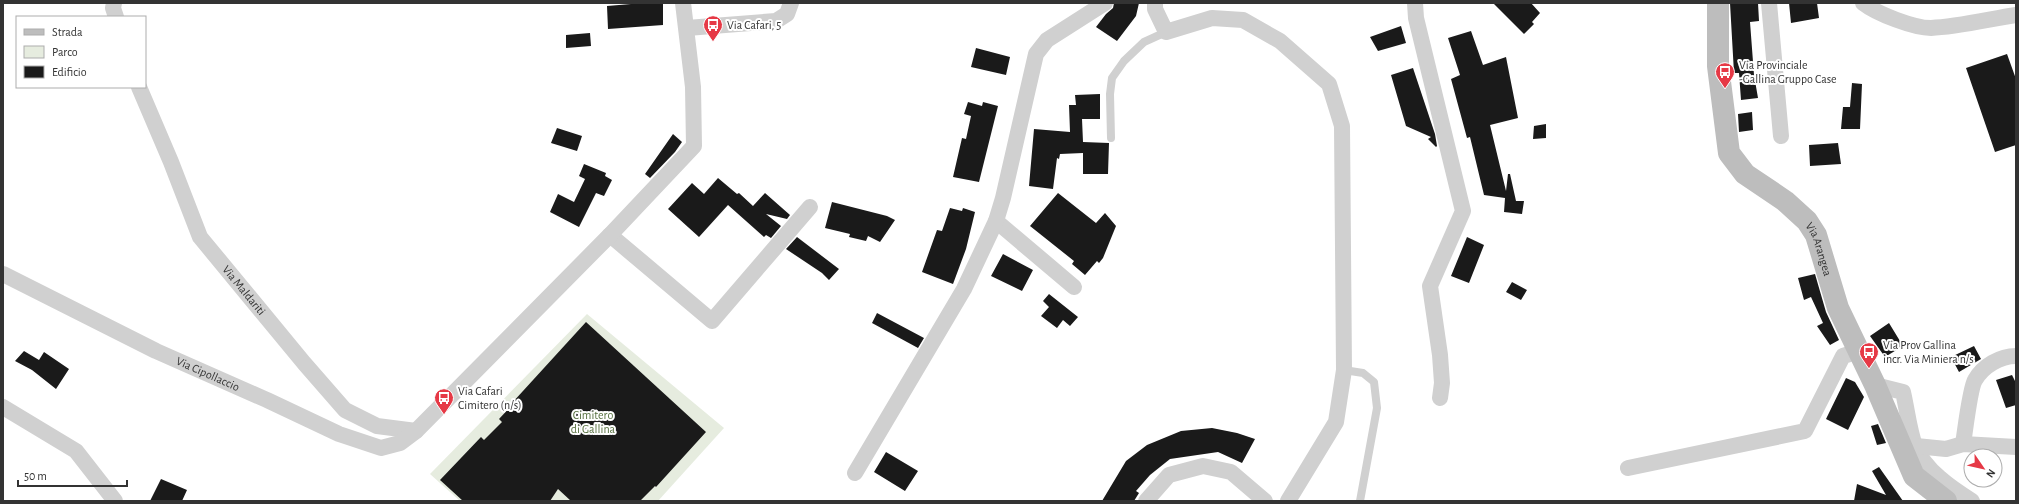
<svg xmlns="http://www.w3.org/2000/svg" width="2019" height="504" font-family="'Alegreya Sans',sans-serif">
<style>
.green{fill:#e6ecdf}
.building{fill:#1a1a1a}
.lines{fill:none;stroke-linecap:round;stroke-linejoin:round}
.lane{stroke:#d0d0d0;stroke-width:8}
.street{stroke:#d0d0d0;stroke-width:16}
.secondary{stroke:#bdbdbd;stroke-width:22}
.labels{text-anchor:middle;dominant-baseline:central;stroke-width:4;stroke-linejoin:round;paint-order:stroke}
.poi-label{font-size:12px;fill:#333;stroke:#fff;text-anchor:start}
.street-label{font-size:12px;fill:#333;stroke:#fff}
.park-label{font-size:12px;fill:#56703f;stroke:#fff}
</style>
<rect width="100%" height="100%" fill="#fff"/>
<path class="green" d="M587,314L724,428L658,501H460L430,474Z"/>
<path class="building" d="M643,3H663V25L608,29L607,6Z
M1114,3H1139L1136,16L1117,41L1096,27L1106,14L1113,8Z
M1493,3H1531L1540,13L1532,22L1534,24L1524,34Z
M1730,3H1758L1759,21L1750,22L1754,75L1758,98L1741,100L1739,73H1734Z
M1789,3H1817L1819,18L1791,23Z
M1401,26L1406,43L1378,51L1370,37Z
M1471,31L1483,65L1506,57L1518,118L1490,125L1506,191L1508,174H1510L1516,201H1524L1522,214L1504,212L1505,198L1484,195L1470,137L1467,138L1451,79L1460,75L1448,38Z
M590,33L591,46L566,48V35Z
M976,48L1010,57L1006,75L971,67Z
M2007,54L2016,79V145L1995,152L1966,68Z
M1413,68L1435,134L1437,146L1436,147L1428,139L1431,137L1406,126L1391,75Z
M1852,83L1862,84L1860,129H1841L1843,107H1850Z
M1100,94V119H1082L1083,142L1109,143L1108,174H1083V153L1060,154L1059,159L1057,158L1053,189L1029,186L1034,129L1070,132L1069,105H1076L1075,95Z
M968,102L982,106L983,102L998,106L979,182L953,177L962,138L966,139L971,116L964,114Z
M1752,112L1753,130L1739,132L1738,114Z
M1546,124V138L1533,139L1534,126Z
M557,128L582,136L577,151L551,143Z
M673,134L682,142L675,152L650,178L645,174Z
M1838,143L1841,164L1810,166L1809,145Z
M584,164L606,173L605,176L612,180L604,196L596,193L579,227L550,212L558,194L574,202L585,179L579,176Z
M718,178L737,194L739,193L753,206L765,193L790,215L787,219L766,214L781,226L771,238L766,235L764,237L728,205L699,237L668,209L692,183L704,194Z
M1058,193L1096,223L1105,213L1116,226L1103,258L1099,263L1097,261L1085,275L1072,264L1074,261L1030,226Z
M832,202L887,216L895,220L880,242L868,236L866,241L849,237L850,234L825,228Z
M950,208L962,211L963,208L975,212L966,249L953,284L922,272L937,230L942,231Z
M797,237L839,269L829,280L822,273L786,249Z
M1467,237L1484,245L1469,283L1451,276Z
M1003,254L1033,270L1022,291L991,276Z
M1815,274L1826,312L1839,340L1830,345L1817,326L1823,323L1811,297L1804,300L1798,278Z
M1512,282L1527,290L1521,300L1506,292Z
M1049,294L1078,317L1070,326L1063,320L1057,328L1041,316L1049,307L1043,301Z
M877,313L924,338L918,348L872,323Z
M586,322L706,432L656,487L655,486L640,501H571L558,489L550,501H463L440,480L481,437L484,440L502,422L499,419L513,404L512,403Z
M1889,323L1903,346L1885,357L1870,336Z
M1974,346L1981,359L1959,372L1951,357Z
M24,351L39,360L44,352L69,369L56,389L32,370L15,361Z
M2012,375L2016,383V405L2006,408L1996,380Z
M1846,378L1855,382L1864,397L1848,430L1826,419Z
M1878,424L1886,443L1877,445L1871,426Z
M1212,428L1237,433L1255,439L1242,463L1218,452L1170,459L1150,475L1136,491L1139,493L1134,501H1102L1126,461L1147,445L1181,431Z
M886,452L918,471L905,491L874,472Z
M1879,467L1903,501H1854L1857,484L1886,495L1872,471Z
M161,479L187,490L182,501H150Z"/>
<g class="lines">
<path class="lane" d="M1111,138L1110,94L1112,78L1124,61L1144,42L1166,32
M1344,370L1363,373L1374,382L1377,408L1360,501"/>
<g class="street">
<path d="M114,3L113,8L116,17"/>
<path d="M1155,3V9L1166,32L1212,18L1243,20L1280,41L1329,84L1342,126L1344,370L1336,422L1288,501"/>
<path d="M1415,3L1416,18L1463,211L1430,286L1440,355L1442,383L1440,398"/>
<path d="M1769,3L1781,136"/>
<path d="M1863,3C1877,14 1914,28 1931,28C1957,27 1990,19 2016,15"/>
<path d="M687,28L776,21L787,14L791,3"/>
<path id="s1" d="M139,87L171,162L200,237L304,363L345,410L377,426L416,431"/>
<path d="M996,221L1074,287"/>
<path d="M610,235L712,321L810,207"/>
<path id="s2" d="M3,274L156,351L267,400L339,434L381,448L400,443L416,431L610,235L694,146L693,87L683,3"/>
<path d="M1875,385L1903,392C1907,409 1909,429 1915,446C1925,470 1951,488 1972,501"/>
<path d="M3,407L76,451L115,501"/>
<path d="M1963,444C1965,432 1970,388 1975,380C1983,366 2000,356 2016,356"/>
<path d="M1916,446L1946,449L1963,444L2016,447"/>
<path d="M1628,468L1805,431L1843,356L1859,351"/>
<path d="M855,473L964,289L996,221L1003,198L1036,54L1047,40L1105,3"/>
<path d="M1146,501L1169,475L1203,466L1231,472L1265,501"/>
</g>
<path class="secondary" id="s3" d="M1718,3V66L1729,153L1745,174L1785,201L1807,221L1816,235L1838,308L1875,385L1914,476L1946,501"/>
</g>
<defs>
<g id="bus-pin" transform="scale(1)"><path d="M0 17L-7.5 6A9.5 9.5 0 1 1 7.5 6Z" fill="#e63946" stroke="#fff"/><path d="M-5-6H5V4H4V6H2V4H-2V6H-4V4H-5ZM-3.5-4V0h7V-4ZM-3.5 1.2v1.5H-2V1.2ZM2 1.2v1.5H3.5V1.2Z" fill="#fff"/></g>
</defs>
<g fill-rule="evenodd">
<use href="#bus-pin" x="713" y="25"/>
<use href="#bus-pin" x="1725" y="72"/>
<use href="#bus-pin" x="1869" y="352"/>
<use href="#bus-pin" x="444" y="398"/>
</g>
<g class="labels">
<g class="poi-label">
<text x="727" y="25">Via Cafari, 5</text>
<text x="1739" y="65">Via Provinciale<tspan x="1739" dy="14">-Gallina Gruppo Case</tspan></text>
<text x="1883" y="345">Via Prov Gallina<tspan x="1883" dy="14">incr. Via Miniera n/s</tspan></text>
<text x="458" y="391">Via Cafari<tspan x="458" dy="14">Cimitero (n/s)</tspan></text>
</g>
<g class="street-label">
<text stroke="none"><textPath href="#s3" startOffset="286">Via Arangea</textPath></text>
<text stroke="none"><textPath href="#s1" startOffset="231">Via Maldariti</textPath></text>
<text stroke="none"><textPath href="#s2" startOffset="228">Via Cipollaccio</textPath></text>
</g>
<g class="park-label">
<text x="593" y="415">Cimitero<tspan x="593" dy="14">di Gallina</tspan></text>
</g>
</g>
<rect width="2019" height="504" fill="none" stroke="#333333" stroke-width="8"/>
<rect x="16" y="16" width="130" height="72" fill="#ffffff" stroke="#adadad"/>
<rect x="24" y="29" width="20" height="6" fill="#bdbdbd" stroke="#adadad"/>
<text x="52" y="36" font-size="12" fill="#333333">Strada</text>
<rect x="24" y="46" width="20" height="12" fill="#e6ecdf" stroke="#adadad"/>
<text x="52" y="56" font-size="12" fill="#333333">Parco</text>
<rect x="24" y="66" width="20" height="12" fill="#1a1a1a" stroke="#adadad"/>
<text x="52" y="76" font-size="12" fill="#333333">Edificio</text>
<g transform="translate(1983 468) rotate(124)"><circle r="19" fill="#ffffff" stroke="#adadad"/>
<path d="M0-3L7 15L0 10L-7 15Z" fill="#e63946"/>
<text y="-6" font-size="11" font-weight="bold" text-anchor="middle" fill="#333333">N</text>
</g>
<path d="M18 480v6h109v-6" fill="none" stroke="#333333" stroke-width="2"/>
<text x="24" y="480" font-size="12" fill="#333333" stroke="#ffffff" stroke-width="3" paint-order="stroke">50 m</text>
</svg>
